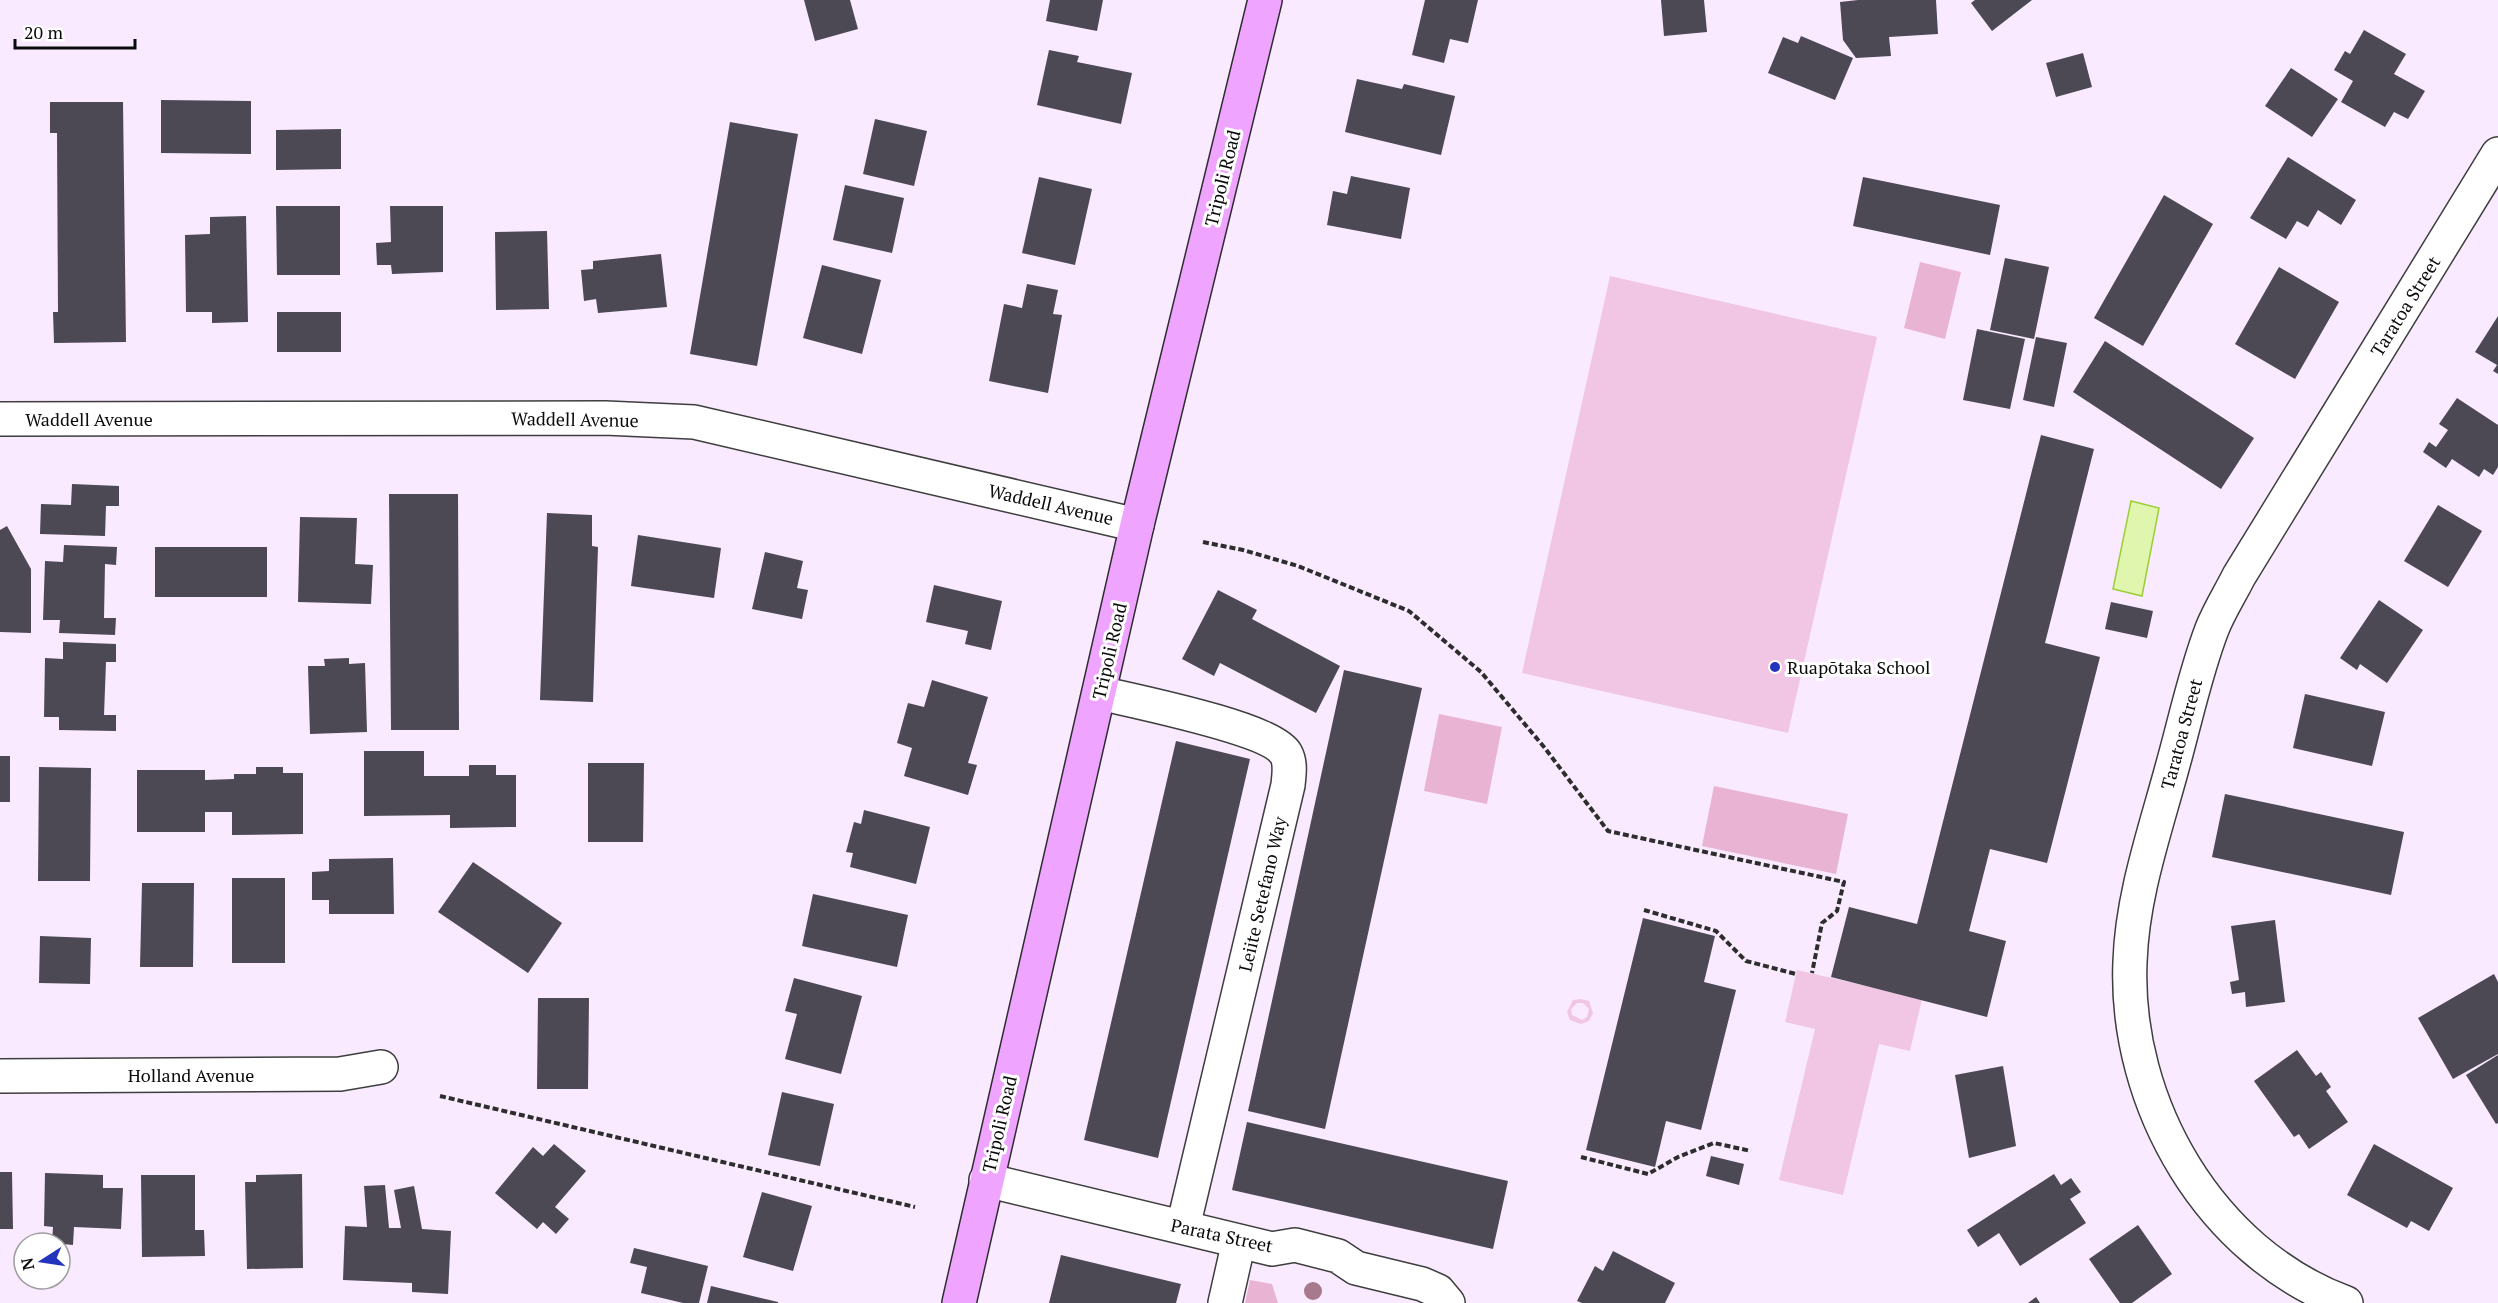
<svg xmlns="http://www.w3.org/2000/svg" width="2498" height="1303" font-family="'PT Serif',serif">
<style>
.green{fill:#e9b4d3}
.pitch{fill:#f0c6e4;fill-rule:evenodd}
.water{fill:#e0f6ae;stroke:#9bce35;stroke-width:1.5}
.building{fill:#4c4854}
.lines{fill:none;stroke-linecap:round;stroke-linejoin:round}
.street-casing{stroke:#3e3e3e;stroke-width:36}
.secondary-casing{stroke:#2d2d2d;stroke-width:36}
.path{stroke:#2d2d2d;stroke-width:4;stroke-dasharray:6 3;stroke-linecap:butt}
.street{stroke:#fff;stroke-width:33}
.secondary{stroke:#efa5ff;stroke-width:33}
.tree{fill:#a6798d}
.poi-dot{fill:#2334bc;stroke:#fff;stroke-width:2}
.labels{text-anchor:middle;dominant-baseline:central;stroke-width:6;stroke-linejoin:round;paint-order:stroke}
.street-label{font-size:18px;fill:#0b0b0b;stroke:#fff}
.poi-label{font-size:18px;fill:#0b0b0b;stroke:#fff;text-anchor:start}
</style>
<rect width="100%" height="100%" fill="#f9eaff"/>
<path class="green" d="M1920,262L1961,272L1945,339L1904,328Z
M1439,714L1502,727L1487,804L1424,791Z
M1714,786L1848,814L1836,874L1702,846Z
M1250,1280L1272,1284L1278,1303H1245Z"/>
<path class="pitch" d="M1610,276L1877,337L1788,733L1522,673Z
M1797,970L1922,999L1910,1051L1879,1044L1843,1195L1779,1180L1815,1029L1785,1022Z
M1581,999L1589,1001L1593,1013L1589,1021L1581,1024L1570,1020L1567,1012L1573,1000ZM1577,1003H1583L1589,1009L1587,1017L1582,1020L1572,1015L1571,1009Z"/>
<path class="water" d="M2131,501L2159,508L2142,596L2113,589Z"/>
<path class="building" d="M804,0H850L858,29L815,41Z
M1050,0H1103L1097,31L1046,21Z
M1425,0H1478L1468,43L1450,39L1444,63L1412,55Z
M1661,0H1704L1707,32L1664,36Z
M1858,0H1936L1938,34L1889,37L1891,56L1856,58L1843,40L1840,2Z
M1975,0H2032L1992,31L1971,3Z
M2364,30L2406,54L2394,74L2425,91L2408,119L2394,112L2385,127L2341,102L2353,81L2334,70L2345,51L2350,54Z
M1801,36L1853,58L1835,100L1768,73L1783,37L1798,43Z
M1049,50L1079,56L1077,62L1132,73L1121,124L1037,105Z
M2083,53L2092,87L2056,97L2046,63Z
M2291,68L2338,99L2312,137L2265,106Z
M1357,79L1402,89L1404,84L1455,96L1441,155L1345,132Z
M161,100L251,101V154L161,153Z
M50,102H123L126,342L54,343L53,312H58L57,133H50Z
M875,119L927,131L914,186L863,174Z
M730,122L798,134L757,366L690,354Z
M341,129V169L276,170V130Z
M2288,157L2356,200L2341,225L2318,210L2308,227L2297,221L2286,239L2250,218Z
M1351,176L1410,188L1401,239L1327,225L1333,191L1347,194Z
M1039,177L1092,189L1075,265L1022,253Z
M1863,177L2000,205L1990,255L1853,226Z
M845,185L904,198L892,253L833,240Z
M2164,195L2213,224L2143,346L2094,318Z
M276,206H340V275H277Z
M390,206H443V272L392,274L391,265H377L376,243L391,242Z
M246,216L248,322L212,323V312H186L185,235L210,234V217Z
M547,231L549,309L496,310L495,232Z
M661,254L667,307L598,313L596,299L584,301L581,270L593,269V261Z
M2005,258L2049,267L2034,339L1990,330Z
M822,265L881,280L862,354L803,338Z
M2279,267L2339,302L2295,379L2235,344Z
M1027,284L1058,290L1053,314L1062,315L1048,393L989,381L1004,304L1022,308Z
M277,312H341V352H277Z
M2498,316V374L2493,371L2497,365L2475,352Z
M1977,329L2025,339L2010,409L1963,400Z
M2036,337L2067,343L2054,407L2023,400Z
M2105,341L2254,438L2221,489L2073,392Z
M2457,398L2498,425V467L2493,475L2484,469L2479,477L2452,459L2446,468L2423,452L2429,442L2436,447L2448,430L2439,424Z
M2041,435L2094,449L2045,643L2100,657L2047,863L1990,849L1969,931L2006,941L1987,1017L1831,977L1849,907L1917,924Z
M72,484L119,486V506H106L105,536L40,534L41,504L71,505Z
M389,494H458L459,730H391Z
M2438,505L2482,531L2448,587L2404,561Z
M547,513L592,515V546L598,547L593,702L540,700Z
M300,517L357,518L355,564L373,565L371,604L298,602Z
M7,526L31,569V633L0,632V530Z
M638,535L721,548L714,598L631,586Z
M64,545L117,547L116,565L105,564L104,618H116L115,635L59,633L60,620H43L45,561L63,562Z
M155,547H267V597H155Z
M765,552L803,561L797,588L808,590L802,619L752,609Z
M934,585L1002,601L991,650L965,644L968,631L926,622Z
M1218,590L1257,610L1252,619L1340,666L1316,713L1220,663L1214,676L1182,659Z
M2379,600L2423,630L2387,683L2360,664L2357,670L2340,658Z
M2111,602L2153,611L2147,638L2105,629Z
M63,642L116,644V662H106L104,715H116V731L59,730V717H44L45,658L63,659Z
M349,658V664L365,663L367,732L310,734L308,666H325L324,659Z
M1344,670L1422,688L1325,1129L1248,1111Z
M932,680L988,697L968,763L977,765L968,795L904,776L912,748L897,743L908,703L924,707Z
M2305,694L2385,712L2372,766L2293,748Z
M1176,741L1250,759L1158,1158L1084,1140Z
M364,751H424V776H469V765H496V775H516V827L450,828V815L364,816Z
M0,756H10V802H0Z
M588,763H644L643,842H588Z
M39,767L91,768L90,881H38Z
M256,767H283V773H303V834L232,835V812H205V832H137V770H205V780L234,779V774H256Z
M2225,794L2404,832L2391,895L2212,857Z
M864,810L930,827L916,884L850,867L853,853L846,852L854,822L861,824Z
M393,858L394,914H329V900H312V872L329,871V859Z
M473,862L562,923L528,973L438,912Z
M232,878H285V963H232Z
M142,883H194L193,967H140Z
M813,894L908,915L897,967L802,946Z
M1643,918L1715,936L1704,982L1736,990L1701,1130L1666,1121L1655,1167L1586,1150Z
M2275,920L2285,1002L2246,1007L2245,992L2232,994L2230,982L2239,980L2231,926Z
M40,936L91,938L90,984L39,983Z
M2494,974L2498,982V1054L2453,1079L2418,1018Z
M794,978L862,996L841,1074L785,1059L797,1014L785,1011Z
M538,998H589L588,1089H537Z
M2297,1050L2316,1076L2321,1072L2331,1087L2326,1091L2348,1122L2309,1149L2299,1134L2294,1137L2254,1081Z
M2498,1055V1123L2496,1124L2466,1075Z
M2003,1066L2016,1146L1969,1158L1955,1075Z
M782,1092L834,1104L820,1166L768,1155Z
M1247,1122L1508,1181L1493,1249L1232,1190Z
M554,1144L586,1171L555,1207L569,1219L556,1234L543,1222L537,1229L495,1193L533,1147L543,1156Z
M2374,1144L2453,1188L2429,1231L2411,1221L2407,1228L2347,1195Z
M1711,1156L1744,1164L1739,1185L1706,1176Z
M0,1172H12L13,1229H0Z
M45,1173L103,1175V1188H123L121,1229L74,1227L73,1245L52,1243L53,1227L44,1226Z
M302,1174L303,1268L247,1269L245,1182H256V1175Z
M2054,1174L2061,1185L2071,1178L2081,1192L2070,1199L2086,1223L2020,1266L1999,1233L1978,1247L1967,1230Z
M141,1175H195V1230H204L205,1256L142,1257Z
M385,1185L389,1228H401L394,1190L414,1186L422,1229L451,1231L448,1294L412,1292V1283L343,1280L345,1226L367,1227L364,1186Z
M762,1192L812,1206L793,1271L743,1257Z
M2138,1225L2172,1274L2132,1303H2120L2089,1259Z
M634,1248L708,1266L699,1303H683L641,1293L647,1267L630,1263Z
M1613,1251L1675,1283L1665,1303H1582L1577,1301L1595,1266L1603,1271Z
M1061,1255L1181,1284L1176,1303H1049Z
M711,1286L778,1302V1303H707Z
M2036,1297L2040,1303H2028Z"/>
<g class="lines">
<g class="street-casing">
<path id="street" d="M0,419L605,418L694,422L1137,525
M1100,693C1133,701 1271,728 1286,754C1291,763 1289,775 1288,785L1183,1227
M0,1076L340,1074L381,1067
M986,1180L1272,1249L1295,1245L1338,1256L1356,1268L1422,1284L1438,1291L1448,1303
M1225,1303L1239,1241
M2346,1303C2210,1253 2124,1104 2130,962C2132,896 2155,831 2172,768C2185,722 2195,673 2212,629C2219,611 2230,594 2239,576L2498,154"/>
</g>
<g class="secondary-casing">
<path id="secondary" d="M959,1303L1137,525L1265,0"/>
</g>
<path class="path" d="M1203,542L1243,550L1298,566L1409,611L1481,672L1544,747L1608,831L1844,882L1837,911L1822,923L1812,973
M1644,910L1716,931L1746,961L1796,974
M440,1096L915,1207
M1581,1157L1648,1174L1678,1157L1714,1143L1751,1151"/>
<use href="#street" class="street"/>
<use href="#secondary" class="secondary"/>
</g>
<circle class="tree" cx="1313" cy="1291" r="9"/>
<circle class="poi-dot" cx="1775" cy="667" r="6"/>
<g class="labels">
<g class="street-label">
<text transform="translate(1222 178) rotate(-76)">Tripoli Road</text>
<text transform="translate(2405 306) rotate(-58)">Taratoa Street</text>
<text x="89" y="419">Waddell Avenue</text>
<text transform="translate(575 419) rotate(1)">Waddell Avenue</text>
<text transform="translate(1051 504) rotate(13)">Waddell Avenue</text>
<text transform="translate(1109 651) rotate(-77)">Tripoli Road</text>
<text transform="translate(2181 734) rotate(-75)">Taratoa Street</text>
<text transform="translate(1262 894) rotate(-77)">Leiite Setefano Way</text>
<text x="191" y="1075">Holland Avenue</text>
<text transform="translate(999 1124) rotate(-77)">Tripoli Road</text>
<text transform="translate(1222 1235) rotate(12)">Parata Street</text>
</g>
<g class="poi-label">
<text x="1787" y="667">Ruapōtaka School</text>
</g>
</g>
<g transform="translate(42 1261) rotate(258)"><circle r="28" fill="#ffffff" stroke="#9d9d9d" stroke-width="1.5"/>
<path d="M0-4.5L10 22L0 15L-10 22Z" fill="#2334bc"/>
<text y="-9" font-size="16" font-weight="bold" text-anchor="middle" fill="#0b0b0b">N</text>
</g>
<path d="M15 39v9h120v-9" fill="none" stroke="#0b0b0b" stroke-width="3"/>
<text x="24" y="39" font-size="18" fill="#0b0b0b" stroke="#ffffff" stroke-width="4.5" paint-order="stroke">20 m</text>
</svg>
